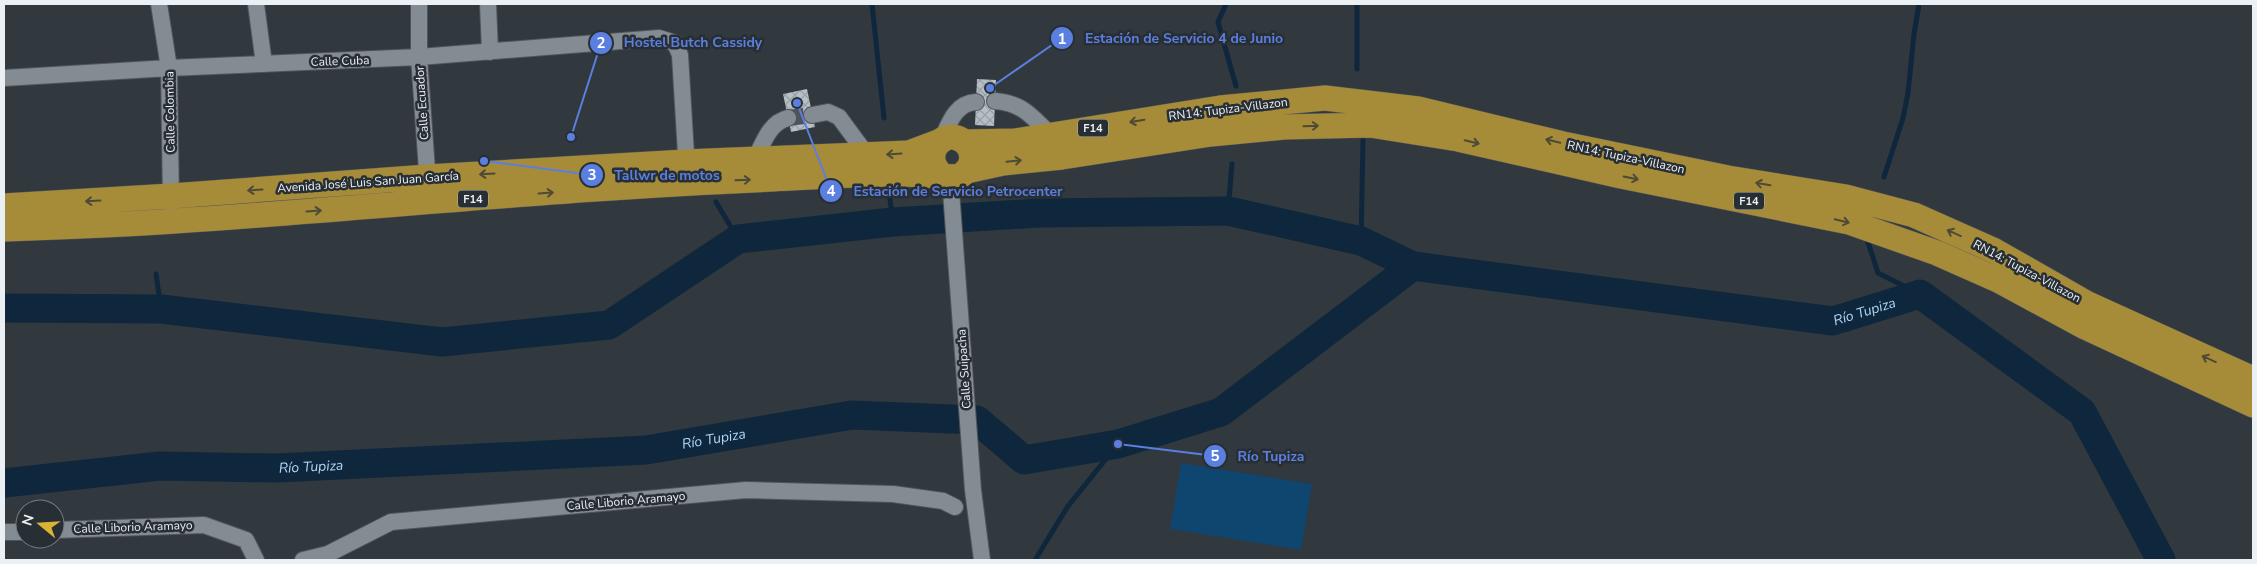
<svg xmlns="http://www.w3.org/2000/svg" width="2257" height="564" font-family="'Nunito Sans',sans-serif">
<style>
.garden{fill:#0e466f}
.lines{fill:none;stroke-linecap:round;stroke-linejoin:round}
.stream{stroke:#0e273c;stroke-width:5}
.river{stroke:#0e273c;stroke-width:29}
.building{fill:url(#building-cross-hatch)}
.minor-tunnel{stroke:#4d5459;stroke-width:16;stroke-dasharray:16 8;stroke-linecap:butt}
.minor-casing{stroke:#50555b;stroke-width:18}
.highway-casing{stroke:#50555b;stroke-width:26}
.minor{stroke:#848c93;stroke-width:16}
.highway{stroke:#a68b39;stroke-width:25}
.oneway{stroke:#4d4a36}
.labels{text-anchor:middle;dominant-baseline:central;stroke-width:5;stroke-linejoin:round;paint-order:stroke}
.shield{fill:#272e34;stroke:#b0b6ba;stroke-width:1}
.shield-label{font-size:11px;font-weight:bold;fill:#ebf0f4}
.street-label{font-size:12px;fill:#ebf0f4;stroke:#272e34}
.water-label{font-size:14px;font-style:italic;fill:#b0d5f7;stroke:#272e34}
.leader{fill:none;stroke:#5b7fe0;stroke-width:2}
.callout-dot{fill:#5b7fe0;stroke:#272e34;stroke-width:2}
.mark-label{font-size:15px;text-anchor:middle;font-weight:bold;fill:#fff}
.callout-label{font-size:14px;text-anchor:middle;font-weight:bold;fill:#5b7fe0;stroke:#272e34;stroke-width:5;stroke-linejoin:round;paint-order:stroke}
</style>
<defs>
<pattern id="building-cross-hatch" width="8" height="8" patternUnits="userSpaceOnUse" patternTransform="scale(1.25)"><rect width="8" height="8" fill="#b6bec6"/><path d="M0 0l8 8M0 8l8-8" fill="none" stroke="#9aa0a7"/></pattern>
</defs>
<rect width="100%" height="100%" fill="#31383e"/>
<path class="garden" d="M1181,463L1312,484L1301,550L1170,529Z"/>
<g class="lines">
<path class="stream" d="M872,4L884,118
M1226,4L1218,22L1236,86
M1357,69V4
M1884,177L1903,118L1908,93L1914,34L1919,4
M889,192L893,222
M716,202L738,239
M1228,211L1232,164
M1867,239L1878,273L1920,294
M1361,241L1363,140
M156,274L161,309
M1035,560L1068,506L1118,444"/>
<g class="river">
<path d="M4,308L161,309L442,342L609,325L738,239L893,222L1040,213L1228,211L1361,241L1413,266"/>
<path id="s1" d="M4,483L160,466L276,468L646,450L852,415L977,420L1024,460L1118,444L1221,412L1413,266L1833,321L1920,294L2082,412L2161,560"/>
</g>
</g>
<path class="building" d="M977,79L996,80L994,126L975,125Z
M807,89L815,127L791,132L783,94Z"/>
<g class="lines">
<path class="minor-tunnel" d="M788,118L812,115"/>
<g class="minor-casing">
<path id="minor" d="M159,4L169,68L171,204
M256,4L264,64
M419,4V57L428,185
M488,4L490,52
M4,78L169,68L419,57L659,38L675,43L680,55L687,171
M995,101C1023,103 1032,117 1051,135
M812,115L828,112L839,117L867,155
M941,141C949,124 955,103 976,102
M755,159C764,142 769,123 788,118
M950,177L973,490L982,560
M55,530L204,525L246,540L256,560
M4,532H25
M303,560L328,554L391,522L746,490L893,494L943,501L955,507"/>
</g>
<g class="highway-casing">
<path id="highway" d="M965,142L1015,141L1220,108L1325,98L1418,109L1563,144L1728,178L1846,197L1914,215L1995,251L2088,304L2253,379
M966,171L1003,163L1062,157L1211,134L1284,127L1370,125L1458,139L1621,176L1849,222L1937,253L1998,280L2085,327L2253,405
M4,206L171,196L427,177L685,162L909,153L941,141
M4,229C61,227 118,225 175,221C374,208 573,187 773,179C816,177 859,174 901,174C912,174 953,178 959,176C974,170 976,150 963,141C942,126 920,157 942,175"/>
</g>
<use href="#minor" class="minor"/>
<use href="#highway" class="highway"/>
</g>
<defs><path id="oneway-shaft" d="M-6 0H5M1.5-3L5.5 0L1.5 3" fill="none" stroke-width="1.6" stroke-linecap="round" stroke-linejoin="round" transform="scale(1.25)"/></defs>
<g class="oneway">
<use href="#oneway-shaft" transform="translate(1137 121) rotate(171)"/>
<use href="#oneway-shaft" transform="translate(1311 126) rotate(-2)"/>
<use href="#oneway-shaft" transform="translate(1553 141) rotate(-167)"/>
<use href="#oneway-shaft" transform="translate(1472 142) rotate(13)"/>
<use href="#oneway-shaft" transform="translate(894 154) rotate(176)"/>
<use href="#oneway-shaft" transform="translate(1014 161) rotate(-6)"/>
<use href="#oneway-shaft" transform="translate(487 174) rotate(177)"/>
<use href="#oneway-shaft" transform="translate(1631 178) rotate(11)"/>
<use href="#oneway-shaft" transform="translate(743 180) rotate(-2)"/>
<use href="#oneway-shaft" transform="translate(1763 184) rotate(-171)"/>
<use href="#oneway-shaft" transform="translate(255 190) rotate(176)"/>
<use href="#oneway-shaft" transform="translate(546 193) rotate(-4)"/>
<use href="#oneway-shaft" transform="translate(93 201) rotate(177)"/>
<use href="#oneway-shaft" transform="translate(314 211) rotate(-4)"/>
<use href="#oneway-shaft" transform="translate(1842 221) rotate(13)"/>
<use href="#oneway-shaft" transform="translate(1954 233) rotate(-156)"/>
<use href="#oneway-shaft" transform="translate(2209 359) rotate(-156)"/>
</g>
<g class="labels">
<g class="shield">
<rect x="1078" y="119.5" width="30" height="17" rx="4"/>
<rect x="458" y="190.5" width="30" height="17" rx="4"/>
<rect x="1734" y="192.5" width="30" height="17" rx="4"/>
</g>
<g class="shield-label">
<text x="1093" y="128">F14</text>
<text x="473" y="199">F14</text>
<text x="1749" y="201">F14</text>
</g>
<g class="street-label">
<text transform="translate(340 61) rotate(-2)">Calle Cuba</text>
<text transform="translate(422 103) rotate(-94)">Calle Ecuador</text>
<text transform="translate(1228 109) rotate(-7)">RN14: Tupiza-Villazon</text>
<text transform="translate(170 112) rotate(-91)">Calle Colombia</text>
<text transform="translate(1626 157) rotate(12)">RN14: Tupiza-Villazon</text>
<text transform="translate(368 182) rotate(-4)">Avenida José Luis San Juan García</text>
<text transform="translate(2027 271) rotate(28)">RN14: Tupiza-Villazon</text>
<text transform="translate(964 369) rotate(-94)">Calle Suipacha</text>
<text transform="translate(626 501) rotate(-5)">Calle Liborio Aramayo</text>
<text transform="translate(133 527) rotate(-2)">Calle Liborio Aramayo</text>
</g>
<g class="water-label">
<text stroke="none"><textPath href="#s1" startOffset="1940">Río Tupiza</textPath></text>
<text stroke="none"><textPath href="#s1" startOffset="712">Río Tupiza</textPath></text>
<text stroke="none"><textPath href="#s1" startOffset="308">Río Tupiza</textPath></text>
</g>
</g>
<path class="leader" d="M990 88L1062 38M571 137L601 43M484 161L592 175M797 103L831 191M1118 444L1215 456"/>
<g class="callout-dot">
<circle cx="990" cy="88" r="5"/>
<circle cx="571" cy="137" r="5"/>
<circle cx="484" cy="161" r="5"/>
<circle cx="797" cy="103" r="5"/>
<circle cx="1118" cy="444" r="5"/>
<circle cx="1062" cy="38" r="12"/>
<circle cx="601" cy="43" r="12"/>
<circle cx="592" cy="175" r="12"/>
<circle cx="831" cy="191" r="12"/>
<circle cx="1215" cy="456" r="12"/>
</g>
<g class="mark-label">
<text x="1062" y="44">1</text>
<text x="601" y="48">2</text>
<text x="592" y="180">3</text>
<text x="831" y="196">4</text>
<text x="1215" y="461">5</text>
</g>
<g class="callout-label">
<text x="1184" y="43">Estación de Servicio 4 de Junio</text>
<text x="693" y="47">Hostel Butch Cassidy</text>
<text x="667" y="180">Tallwr de motos</text>
<text x="958" y="196">Estación de Servicio Petrocenter</text>
<text x="1271" y="461">Río Tupiza</text>
</g>
<rect width="2257" height="564" fill="none" stroke="#ebf0f4" stroke-width="10"/>
<g transform="translate(40 524) rotate(288)"><circle r="24" fill="#272e34" stroke="#757c81"/>
<path d="M0-4L9 19L0 12L-9 19Z" fill="#dab333"/>
<text y="-8" font-size="14" font-weight="bold" text-anchor="middle" fill="#ebf0f4">N</text>
</g>
</svg>
